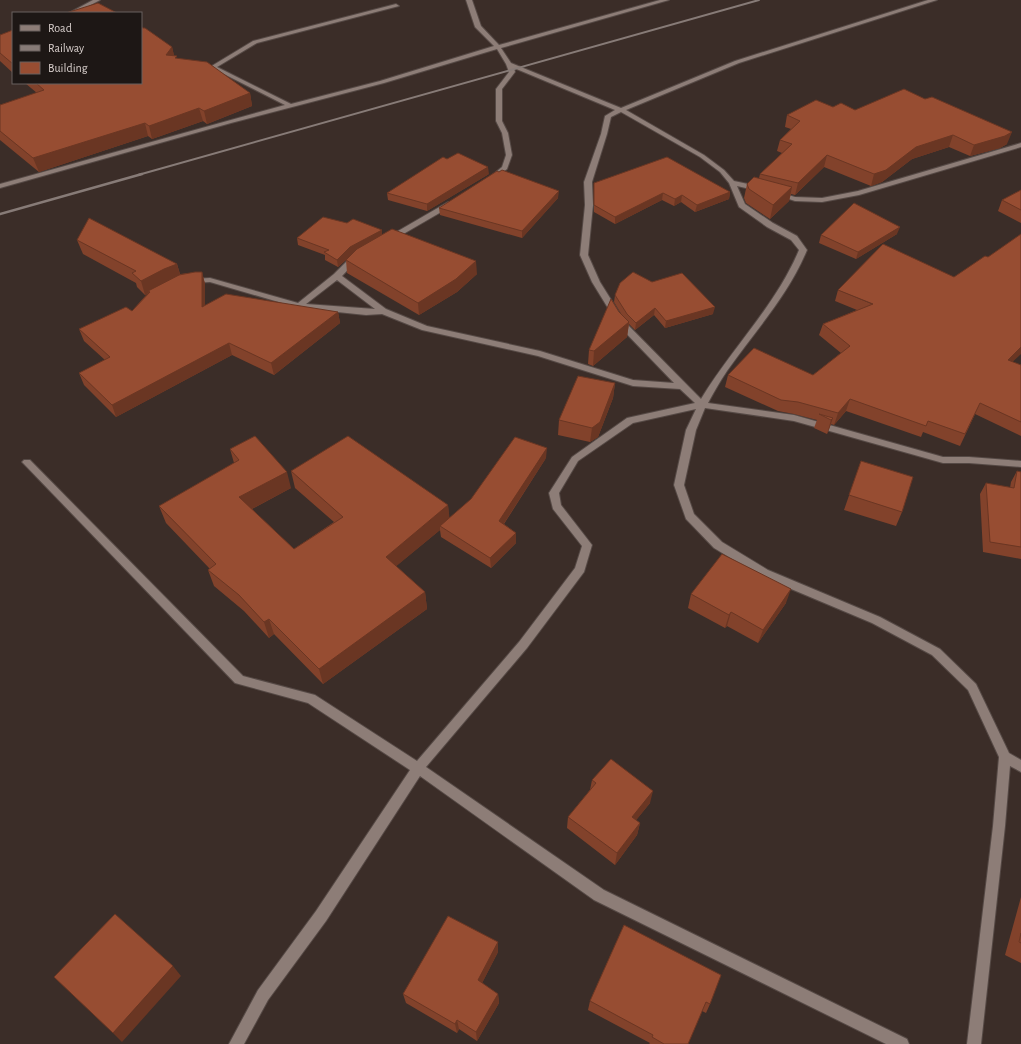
<svg xmlns="http://www.w3.org/2000/svg" width="1021" height="1044" font-family="'Alegreya Sans',sans-serif">
<style>
.lines{fill:none;stroke-linecap:round;stroke-linejoin:round}
.minor-casing{stroke:#554945;stroke-width:2}
.minor{fill:#8d7d77;fill-rule:evenodd}
.rail-far1{stroke:#877b77;stroke-width:2}
.rail{stroke:#877b77;stroke-width:2.5}
.wall{fill:#82422b}
.shaded-wall{fill:#6a3623}
.building{fill:#974d32;stroke:#6a3623}
</style>
<rect width="100%" height="100%" fill="#3b2d28"/>
<g class="lines">
<g class="minor-casing">
<path id="minor" d="M93,0H100L76,13H69Z
M466,0H472L481,26L499,45L660,0H669L501,48L511,63L621,108L735,61L928,0H937L739,63L626,110L704,155L724,170L734,181L762,187L763,189L759,191L737,186L745,204L773,223L797,236L807,250C788,296 755,331 727,371C720,381 714,392 708,403L794,415L943,457H969L1021,461V467L969,463H943L794,421L705,408L696,430L684,485L694,514L722,542L768,570L880,617L940,649L976,684L1009,753L1021,760V772L1010,766L1005,826L981,1044H967L993,826L999,757L968,690L932,655L872,623L760,576L714,548L686,519L674,485L686,430L696,409L633,423L578,461L559,493L561,505L592,545L584,572L527,648L426,767L604,890L907,1039L909,1044H886L594,900L420,776L326,921L268,1000L244,1044H229L258,990L316,911L410,770L308,703L235,683L24,464L22,462L24,460H30L243,676L315,695L417,761L519,642L575,568L582,546L553,509L549,493L572,457L627,418L695,403L680,389L633,386L538,356L422,330L382,314L366,315L299,308L210,282L191,283L187,281L191,279L210,278L298,303L334,274L352,256H355L359,258L342,276L386,309L427,326L540,351L633,380L674,383L619,326L592,282L580,255L585,205L584,182L601,134L605,116L615,110L514,68L515,72L502,89V121L508,133L512,155L507,169L494,179H490V177L502,167L506,155L502,133L496,121V89L509,72L506,64L497,49L384,83L231,123L0,188V184L285,105L210,67L253,41L396,4L399,6L257,43L217,67L291,104L380,81L494,46L475,27ZM621,112L700,157L720,172L729,183L739,207L767,227L791,240L799,250C776,305 732,348 701,399L625,322L600,282L588,255L593,205L592,182L607,134L611,117ZM337,280L375,309L306,304Z
M1021,143V147L859,195L822,202L795,201L774,194L778,192L795,197L822,198L858,191Z
M448,202H454L455,204L393,240H387L386,238Z"/>
</g>
<use href="#minor" class="minor"/>
<path class="rail-far1" d="M138,175L759,0"/>
<path class="rail" d="M0,214L142,174"/>
</g>
<path class="wall" d="M13,30V73L0,61V35Z
M172,47L174,56L178,59L250,93L252,106L207,124L203,121L152,139L148,136L39,172L0,140V105L37,93L25,83H141Z
M833,107L855,110L1007,144L1000,148L970,156L949,147L912,159L882,182L871,186L824,167L795,195L791,194L789,201L770,219L746,203L744,198L747,184L759,178L760,174L782,153L777,151L780,140L791,129L785,127L787,115Z
M499,172L558,198L522,238L440,215L439,208Z
M489,174L427,211L388,200L387,193Z
M594,183L730,192L729,199L695,212L681,202L674,206L662,200L615,224L594,212Z
M1021,190V223L998,211L1002,200Z
M382,230V235L477,274L457,292L419,315L347,273L346,260L338,267L325,260V255L298,245L297,238Z
M897,234L856,259L819,243L821,235Z
M77,240L177,264L180,274L202,272L205,284V305L338,312L340,323L274,375L232,355L116,417L84,385L79,373L105,360L84,341L79,329L132,311L147,294L145,295L137,287L136,283L83,254Z
M652,282L713,314L665,328L654,315L635,330L629,324L627,337L593,366L588,364L589,350L623,317L614,302L615,295Z
M838,290L1012,362L1021,365V436L975,414L960,446L923,432L921,437L846,411L834,425L831,424L828,432L827,434L814,428L817,420L794,414L778,411L725,387L728,375H813L841,353L819,335L823,324L857,310L835,301Z
M615,383L613,398L598,437L590,442L558,435L559,420Z
M230,449L291,488L252,509L294,549L334,522L295,488L291,471L448,505L449,518L546,458L504,524L516,533V543L491,568L441,537L440,530L396,566L425,592L427,609L323,684L274,634L269,638L244,611L214,586L208,570L210,569L166,523L159,506L234,463Z
M861,461L902,512L896,526L844,510Z
M1017,471L1021,472V559L983,552L980,494L986,483L1010,488L1011,482Z
M691,594L786,603L758,643L727,626L725,628L688,608Z
M592,780L650,803L636,820L640,823L637,835L615,865L567,828L568,817L590,790Z
M1021,897V963L1005,955Z
M624,925L710,1004L706,1013L702,1011L688,1044H649L650,1043L588,1010L590,1001Z
M498,952L482,983L498,994L499,1003L477,1041L459,1029L457,1033L406,1003L403,994Z"/>
<path class="shaded-wall" d="M172,47L175,59L166,55Z
M250,93L252,106L207,124L204,111Z
M199,108L203,121L152,139L149,126Z
M145,123L148,136L39,172L33,158Z
M1012,132L1007,144L1000,148L970,156L974,145Z
M953,135L949,147L912,159L882,182L871,186L874,174L916,147Z
M827,155L824,167L795,195L798,183Z
M488,167L489,174L427,211V204Z
M792,187L789,201L770,219L773,205Z
M559,191L558,198L522,238V231Z
M730,192L729,199L695,212L697,205Z
M663,193L662,200L615,224V217Z
M682,195L681,202L674,206L675,199Z
M900,227L897,234L856,259L858,252Z
M382,230V237L351,255L338,267L337,260L350,247Z
M476,261L477,274L457,292L419,315L418,303Z
M177,264L181,278L148,291L149,293L145,295L141,281L164,269Z
M202,272L205,284V319L202,307Z
M715,307L713,314L665,328L666,321Z
M655,308L654,315L635,330L636,323Z
M338,312L340,323L274,375L271,363Z
M629,322L627,337L593,366L594,351Z
M229,343L232,355L116,417L112,405Z
M1021,347V354L1002,372L1008,360Z
M615,383L613,398L598,437L590,442L592,428Z
M850,399L846,411L834,425L838,413Z
M833,418L828,432L827,434L831,420Z
M547,448L546,458L499,531V521Z
M287,472L291,488L244,513L239,497Z
M448,505L450,522L440,526V530L388,573L386,557Z
M516,533V543L491,568L490,558Z
M791,589L786,603L758,643L763,630Z
M425,592L427,609L323,684L319,669Z
M731,612L727,626L725,628L729,615Z
M269,619L274,634L269,638L264,622Z
M653,791L650,803L629,829L632,817Z
M640,823L637,835L615,865L617,853Z
M498,942V952L479,989L478,980Z
M173,966L181,976L122,1042L113,1033Z
M498,994L499,1003L477,1041L476,1032Z
M457,1020L459,1029L457,1033L455,1024Z"/>
<path class="building" d="M98,3L117,13H66Z
M141,27L143,28H145L172,47L166,55L177,56L175,58L207,62L250,93L204,111L199,108L149,126L145,123L33,158L0,131V105L44,90L36,83H141Z
M13,30V64L0,53V35Z
M904,89L925,99L932,97L1012,132L1005,136L974,145L953,135L916,147L886,170L874,174L827,155L798,183L760,174L792,144L780,140L800,121L787,115L816,100L833,107L841,103L855,110Z
M458,153L488,167L427,204L387,193L443,157L447,159Z
M667,157L730,192L697,205L682,195L675,199L663,193L615,217L594,205V183Z
M502,170L559,191L522,231L439,208L497,171L499,172Z
M754,177L792,187L773,205L749,189L747,184Z
M1021,190V210L1002,200Z
M854,203L900,227L858,252L821,235Z
M323,217L347,223L353,219L382,230L350,247L337,260L324,252L329,250L297,238Z
M89,218L177,264L164,269L141,281L132,273L136,271L77,240Z
M392,229L476,261L456,279L418,303L346,260L357,249Z
M1021,234V347L1008,360L1021,365V422L980,403L965,434L928,421L926,426L850,399L838,413L798,402L781,400L728,375L754,348L813,375L850,346L823,324L873,304L838,290L883,244L954,277L985,256L988,257Z
M195,272H202V307L226,294L338,312L271,363L229,343L112,405L79,373L110,357L79,329L126,307L132,311L150,292L148,291L179,275Z
M633,272L652,282L682,273L715,307L666,321L655,308L636,323L627,314L615,295L620,283Z
M611,299L619,312L629,322L594,351L589,350Z
M578,376L615,383L600,422L592,428L559,420Z
M819,414L833,418L831,420Z
M255,436L287,472L239,497L294,549L343,517L291,471L348,436L448,505L386,557L425,592L319,669L269,619L264,622L239,595L208,570L216,564L159,506L239,460L230,449Z
M515,437L547,448L499,521L516,533L490,558L440,526L471,499Z
M861,461L913,477L902,512L849,495Z
M1017,471L1021,472V547L990,542L986,483L1014,488Z
M722,554L791,589L763,630L731,612L729,615L691,594Z
M611,759L653,791L632,817L640,823L617,853L568,817L596,783L592,780Z
M115,914L173,966L113,1033L54,977Z
M448,916L498,942L478,980L498,994L476,1032L457,1020L455,1024L403,994Z
M624,925L721,975L710,1004L706,1002L688,1044H664L652,1037L653,1035L590,1001Z
M1021,933V943L1019,942Z"/>
<rect x="12" y="12" width="130" height="72" fill="#1d1715" stroke="#68615e"/>
<rect x="20" y="25" width="20" height="6" fill="#8d7d77" stroke="#68615e"/>
<text x="48" y="32" font-size="12" fill="#d8cfcc">Road</text>
<rect x="20" y="45" width="20" height="6" fill="#877b77" stroke="#68615e"/>
<text x="48" y="52" font-size="12" fill="#d8cfcc">Railway</text>
<rect x="20" y="62" width="20" height="12" fill="#974d32" stroke="#68615e"/>
<text x="48" y="72" font-size="12" fill="#d8cfcc">Building</text>
</svg>
